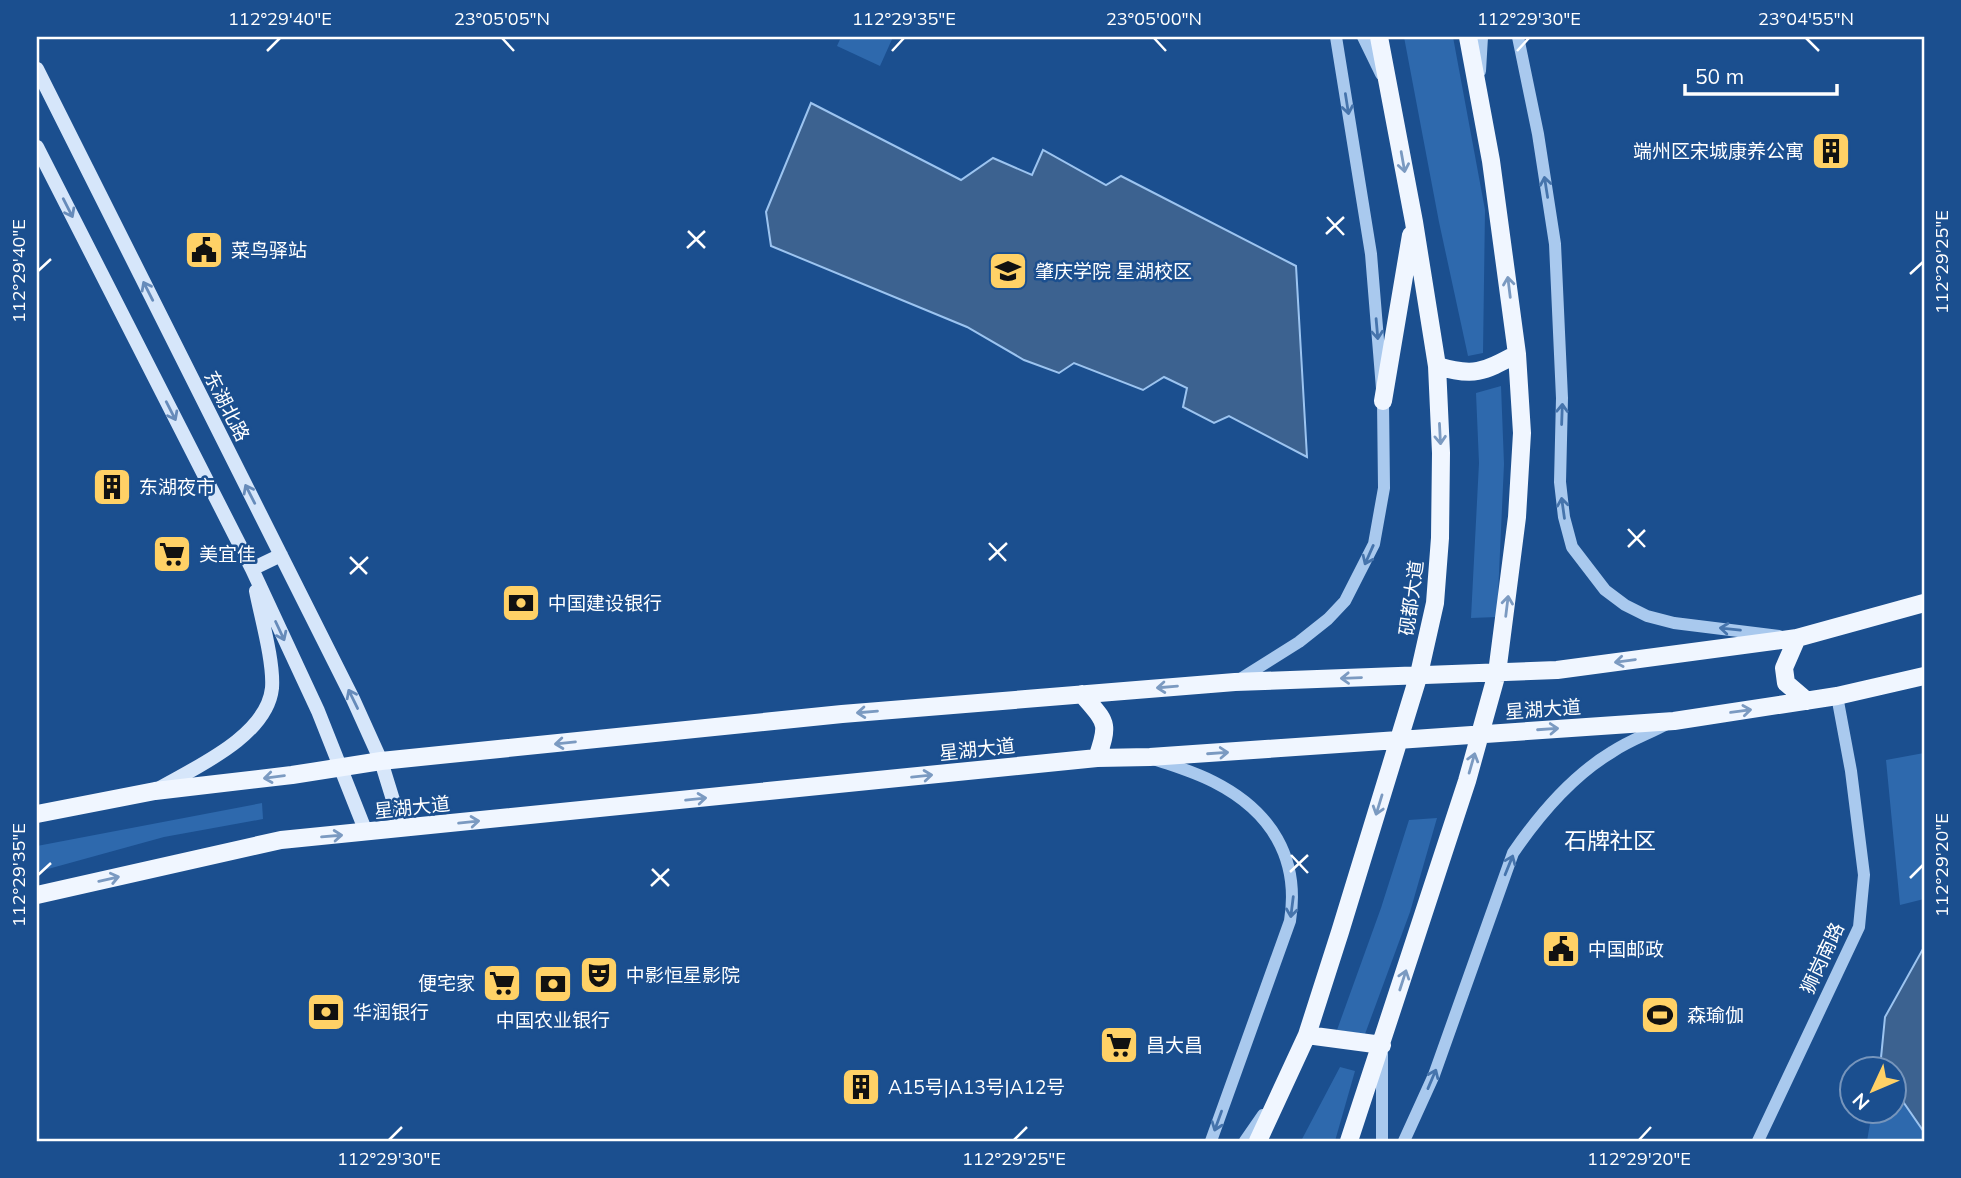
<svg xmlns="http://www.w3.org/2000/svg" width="1961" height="1178" font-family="Mulish,'Noto Sans SC',sans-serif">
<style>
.green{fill:#2e69ad}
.water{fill:#3c6290;stroke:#9cc4f0;stroke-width:2}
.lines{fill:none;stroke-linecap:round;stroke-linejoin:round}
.tertiary{stroke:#a9c9ee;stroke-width:12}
.secondary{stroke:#d6e6fa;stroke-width:14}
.primary{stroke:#f0f6ff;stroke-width:18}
.oneway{stroke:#4674ac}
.oneway2{stroke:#7b9ac1}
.oneway3{stroke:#668bba}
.ticks{fill:none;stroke:#fff;stroke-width:2.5}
.labels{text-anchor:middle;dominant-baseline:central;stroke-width:5;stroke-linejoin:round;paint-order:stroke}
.poi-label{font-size:19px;fill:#fff;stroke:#1b4f8f;text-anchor:start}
.street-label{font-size:19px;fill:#fff;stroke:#1b4f8f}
.quarter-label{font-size:23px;fill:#fff;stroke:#1b4f8f}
.neatline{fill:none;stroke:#fff;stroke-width:2.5}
.ticks-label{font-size:18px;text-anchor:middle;fill:#fff}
</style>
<rect width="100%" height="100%" fill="#1b4f8f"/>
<path class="green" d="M841,37H893L880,66L837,46Z
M1404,37H1453L1485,210L1483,353L1468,356L1439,222Z
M1501,386L1504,464L1497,617L1471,618L1479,463L1476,393Z
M1924,753V899L1900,905L1886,760Z
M262,803L263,819L164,837L37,872V846Z
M1437,818L1410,912L1365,1034L1337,1030L1381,908L1409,820Z
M1924,947V1141H1867L1872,1112H1895V1070L1879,1069L1885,1017Z
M1340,1067L1355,1071L1335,1141H1301Z"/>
<path class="water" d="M811,103L961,180L993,158L1032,175L1043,150L1106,185L1121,176L1296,266L1307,457L1229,416L1214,423L1183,407L1187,388L1164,377L1143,390L1074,363L1059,373L1024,360L967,327L771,246L766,212Z
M1924,947V1132L1895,1090V1070L1880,1068L1885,1017Z"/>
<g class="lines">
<path class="tertiary" d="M1363,37L1381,74
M1518,37L1538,134L1555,244L1562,398L1560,482L1564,517L1572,547L1605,590L1625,605L1647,616L1674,623L1779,636
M1480,71L1482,37
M1237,681L1299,642L1328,619L1345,601L1374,544L1384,488L1383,401L1371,254L1336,37
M1154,759C1174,766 1195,772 1214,782C1271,811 1300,858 1290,921L1211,1141
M1382,1054V1141
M1245,1141L1263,1115
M1404,1141L1434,1075L1513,853C1539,815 1572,776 1612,752C1628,741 1648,734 1665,725
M1758,1141L1859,927L1864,875L1851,771L1837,696"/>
<path class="secondary" d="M37,69L353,699L381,761L402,829
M37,147L252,569L318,711L366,832
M252,569L281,555
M158,789C196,767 267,736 272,688C274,662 261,617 256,591"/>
<path class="primary" d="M1437,366C1474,377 1483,372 1517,354
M1383,401L1411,235
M1797,638L1784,668L1786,683L1807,701
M1082,694C1106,723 1110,721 1097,758
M37,814L155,791L292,775L381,761L842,714L1235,682L1557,670L1797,638L1924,603
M37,895L281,840L1097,758L1150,757L1674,721L1837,696L1924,676
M1307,1035L1382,1045
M1258,1141L1307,1035L1340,932L1419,674L1435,603L1440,538L1441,453L1437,366L1414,222L1379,37
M1349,1141L1467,781L1497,673L1517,517L1522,433L1517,354L1491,161L1468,37"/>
</g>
<defs><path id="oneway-shaft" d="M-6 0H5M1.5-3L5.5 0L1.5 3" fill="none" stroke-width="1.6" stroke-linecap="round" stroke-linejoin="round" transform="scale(1.75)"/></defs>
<g class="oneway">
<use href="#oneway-shaft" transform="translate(1347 104) rotate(81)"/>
<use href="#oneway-shaft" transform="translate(1546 187) rotate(-99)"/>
<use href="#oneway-shaft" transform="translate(1377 329) rotate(85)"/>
<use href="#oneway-shaft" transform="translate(1562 414) rotate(-88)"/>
<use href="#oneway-shaft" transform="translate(1563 508) rotate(-98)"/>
<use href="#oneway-shaft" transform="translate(1369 555) rotate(114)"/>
<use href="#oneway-shaft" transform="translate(1730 629) rotate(-174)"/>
<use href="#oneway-shaft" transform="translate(1509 865) rotate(-68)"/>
<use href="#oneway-shaft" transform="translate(1292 907) rotate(97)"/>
<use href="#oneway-shaft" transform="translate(1432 1079) rotate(-67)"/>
<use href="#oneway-shaft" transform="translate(1218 1121) rotate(110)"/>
</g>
<g class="oneway2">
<use href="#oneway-shaft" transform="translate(1403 162) rotate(80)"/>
<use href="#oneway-shaft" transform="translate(1509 287) rotate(-97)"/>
<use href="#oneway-shaft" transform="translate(1440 434) rotate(87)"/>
<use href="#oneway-shaft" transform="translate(1507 606) rotate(-83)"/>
<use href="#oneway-shaft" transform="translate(1625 661) rotate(172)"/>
<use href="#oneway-shaft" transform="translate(1351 678) rotate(178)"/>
<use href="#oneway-shaft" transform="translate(1167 687) rotate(175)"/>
<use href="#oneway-shaft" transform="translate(1741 711) rotate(-8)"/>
<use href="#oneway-shaft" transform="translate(867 712) rotate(175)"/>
<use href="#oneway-shaft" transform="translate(1548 729) rotate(-4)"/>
<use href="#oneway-shaft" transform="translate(565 743) rotate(174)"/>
<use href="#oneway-shaft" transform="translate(1218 753) rotate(-4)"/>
<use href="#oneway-shaft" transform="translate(1472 763) rotate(-74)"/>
<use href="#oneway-shaft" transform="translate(922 776) rotate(-6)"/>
<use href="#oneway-shaft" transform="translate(274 777) rotate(173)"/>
<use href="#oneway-shaft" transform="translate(696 799) rotate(-6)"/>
<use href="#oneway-shaft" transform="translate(1379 805) rotate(107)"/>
<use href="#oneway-shaft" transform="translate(469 822) rotate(-6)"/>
<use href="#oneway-shaft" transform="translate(332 836) rotate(-5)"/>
<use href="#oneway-shaft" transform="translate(109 879) rotate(-13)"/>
<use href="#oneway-shaft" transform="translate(1403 980) rotate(-72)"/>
</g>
<g class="oneway3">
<use href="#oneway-shaft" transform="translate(68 208) rotate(63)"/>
<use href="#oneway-shaft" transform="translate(148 291) rotate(-117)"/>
<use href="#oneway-shaft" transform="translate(171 411) rotate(63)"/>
<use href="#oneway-shaft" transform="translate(250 494) rotate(-117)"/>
<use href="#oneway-shaft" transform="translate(280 631) rotate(65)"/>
<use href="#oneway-shaft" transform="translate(353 699) rotate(-116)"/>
</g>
<path class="ticks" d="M502,38L514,51M1154,38L1166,51M1806,38L1819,51M267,51L280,38M892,51L904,38M1517,51L1529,38M1327,217L1344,235M688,231L705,248M1326,234L1344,217M687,248L705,231M38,271L51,259M1910,274L1923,262M1628,529L1645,547M989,543L1006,561M1628,547L1645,530M350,557L367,574M989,560L1007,543M350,574L368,557M1291,855L1308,873M652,869L669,886M1290,872L1308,855M38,875L51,863M1910,878L1923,865M651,886L669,869M389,1140L402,1127M1014,1140L1027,1127M1639,1140L1651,1127"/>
<defs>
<g id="building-square" transform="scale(2.0125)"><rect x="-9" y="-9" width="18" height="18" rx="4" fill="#ffd166" stroke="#1b4f8f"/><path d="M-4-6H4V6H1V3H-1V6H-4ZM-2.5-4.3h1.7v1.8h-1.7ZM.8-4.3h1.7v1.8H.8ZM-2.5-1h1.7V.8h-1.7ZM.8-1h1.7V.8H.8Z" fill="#111"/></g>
<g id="civic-square" transform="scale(2.0125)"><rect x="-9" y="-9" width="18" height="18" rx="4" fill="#ffd166" stroke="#1b4f8f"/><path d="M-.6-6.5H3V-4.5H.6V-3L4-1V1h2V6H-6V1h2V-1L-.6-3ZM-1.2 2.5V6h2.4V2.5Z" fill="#111"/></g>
<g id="university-square" transform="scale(2.0125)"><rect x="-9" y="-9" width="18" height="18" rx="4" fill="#ffd166" stroke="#1b4f8f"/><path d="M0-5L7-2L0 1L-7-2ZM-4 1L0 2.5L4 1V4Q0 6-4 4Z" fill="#111"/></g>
<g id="supermarket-square" transform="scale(2.0125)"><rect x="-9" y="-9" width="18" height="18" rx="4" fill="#ffd166" stroke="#1b4f8f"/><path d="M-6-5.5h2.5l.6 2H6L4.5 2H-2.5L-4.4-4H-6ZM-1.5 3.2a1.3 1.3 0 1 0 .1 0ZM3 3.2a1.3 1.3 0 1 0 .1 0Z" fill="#111"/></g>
<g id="bank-square" transform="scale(2.0125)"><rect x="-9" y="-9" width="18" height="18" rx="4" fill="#ffd166" stroke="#1b4f8f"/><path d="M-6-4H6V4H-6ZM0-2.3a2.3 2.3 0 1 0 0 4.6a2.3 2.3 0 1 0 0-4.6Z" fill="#111"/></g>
<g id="theatre-square" transform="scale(2.0125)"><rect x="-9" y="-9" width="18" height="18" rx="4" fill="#ffd166" stroke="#1b4f8f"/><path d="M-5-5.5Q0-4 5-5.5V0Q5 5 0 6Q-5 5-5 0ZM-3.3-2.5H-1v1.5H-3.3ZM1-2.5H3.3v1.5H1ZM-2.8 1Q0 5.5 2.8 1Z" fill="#111"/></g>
<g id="stadium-square" transform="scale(2.0125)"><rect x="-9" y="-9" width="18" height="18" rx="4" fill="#ffd166" stroke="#1b4f8f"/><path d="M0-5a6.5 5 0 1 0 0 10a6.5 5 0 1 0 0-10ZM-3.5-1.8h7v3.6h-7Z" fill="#111"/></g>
</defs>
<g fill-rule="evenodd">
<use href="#building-square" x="1831" y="151"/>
<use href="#civic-square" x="204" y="250"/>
<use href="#university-square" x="1008" y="271"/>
<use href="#building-square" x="112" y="487"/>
<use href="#supermarket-square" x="172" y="554"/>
<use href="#bank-square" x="521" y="603"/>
<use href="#civic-square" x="1561" y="949"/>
<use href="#theatre-square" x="599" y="975"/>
<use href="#supermarket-square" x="502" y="983"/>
<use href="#bank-square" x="553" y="984"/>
<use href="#bank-square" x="326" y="1012"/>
<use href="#stadium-square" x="1660" y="1015"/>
<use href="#supermarket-square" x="1119" y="1045"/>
<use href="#building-square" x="861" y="1087"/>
</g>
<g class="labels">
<g class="poi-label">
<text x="1804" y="151" text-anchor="end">端州区宋城康养公寓</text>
<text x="231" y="250">菜鸟驿站</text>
<text x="1035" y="271">肇庆学院 星湖校区</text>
<text x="139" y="487">东湖夜市</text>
<text x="199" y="554">美宜佳</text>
<text x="548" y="603">中国建设银行</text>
<text x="1588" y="949">中国邮政</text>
<text x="626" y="975">中影恒星影院</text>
<text x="475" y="983" text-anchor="end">便宅家</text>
<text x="353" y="1012">华润银行</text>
<text x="1687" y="1015">森瑜伽</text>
<text x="553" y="1020" text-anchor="middle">中国农业银行</text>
<text x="1146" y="1045">昌大昌</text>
<text x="888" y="1087">A15号|A13号|A12号</text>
</g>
<g class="street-label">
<text transform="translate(227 406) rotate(63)">东湖北路</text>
<text transform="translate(1411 598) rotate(-82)">砚都大道</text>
<text transform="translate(1543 709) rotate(-4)">星湖大道</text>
<text transform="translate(977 749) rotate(-6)">星湖大道</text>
<text transform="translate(412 807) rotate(-6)">星湖大道</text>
<text transform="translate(1822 958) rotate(-65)">狮岗南路</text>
</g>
<g class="quarter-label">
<text x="1610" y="840">石牌社区</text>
</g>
</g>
<rect width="1961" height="1178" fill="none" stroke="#1b4f8f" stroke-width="77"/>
<g transform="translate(1873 1090) rotate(226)"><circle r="33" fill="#1b4f8f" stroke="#7695bc" stroke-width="2"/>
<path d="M0-5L12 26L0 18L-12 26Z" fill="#ffd166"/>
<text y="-10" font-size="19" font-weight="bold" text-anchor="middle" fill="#ffffff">N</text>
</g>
<path d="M1685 84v10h152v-10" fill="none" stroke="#ffffff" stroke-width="3.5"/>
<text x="1695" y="84" font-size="21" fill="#ffffff" stroke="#1b4f8f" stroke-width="5" paint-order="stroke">50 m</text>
<rect x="38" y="38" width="1885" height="1102" class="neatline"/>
<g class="ticks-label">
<text x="280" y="25">112°29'40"E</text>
<text x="502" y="25">23°05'05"N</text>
<text x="904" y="25">112°29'35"E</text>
<text x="1154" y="25">23°05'00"N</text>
<text x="1529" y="25">112°29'30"E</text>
<text x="1806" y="25">23°04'55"N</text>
<text transform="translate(1942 262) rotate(-90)" y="6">112°29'25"E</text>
<text transform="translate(19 271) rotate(-90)" y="6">112°29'40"E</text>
<text transform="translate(1942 865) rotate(-90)" y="6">112°29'20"E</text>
<text transform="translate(19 875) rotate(-90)" y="6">112°29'35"E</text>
<text x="389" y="1165">112°29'30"E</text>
<text x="1014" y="1165">112°29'25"E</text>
<text x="1639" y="1165">112°29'20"E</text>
</g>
</svg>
